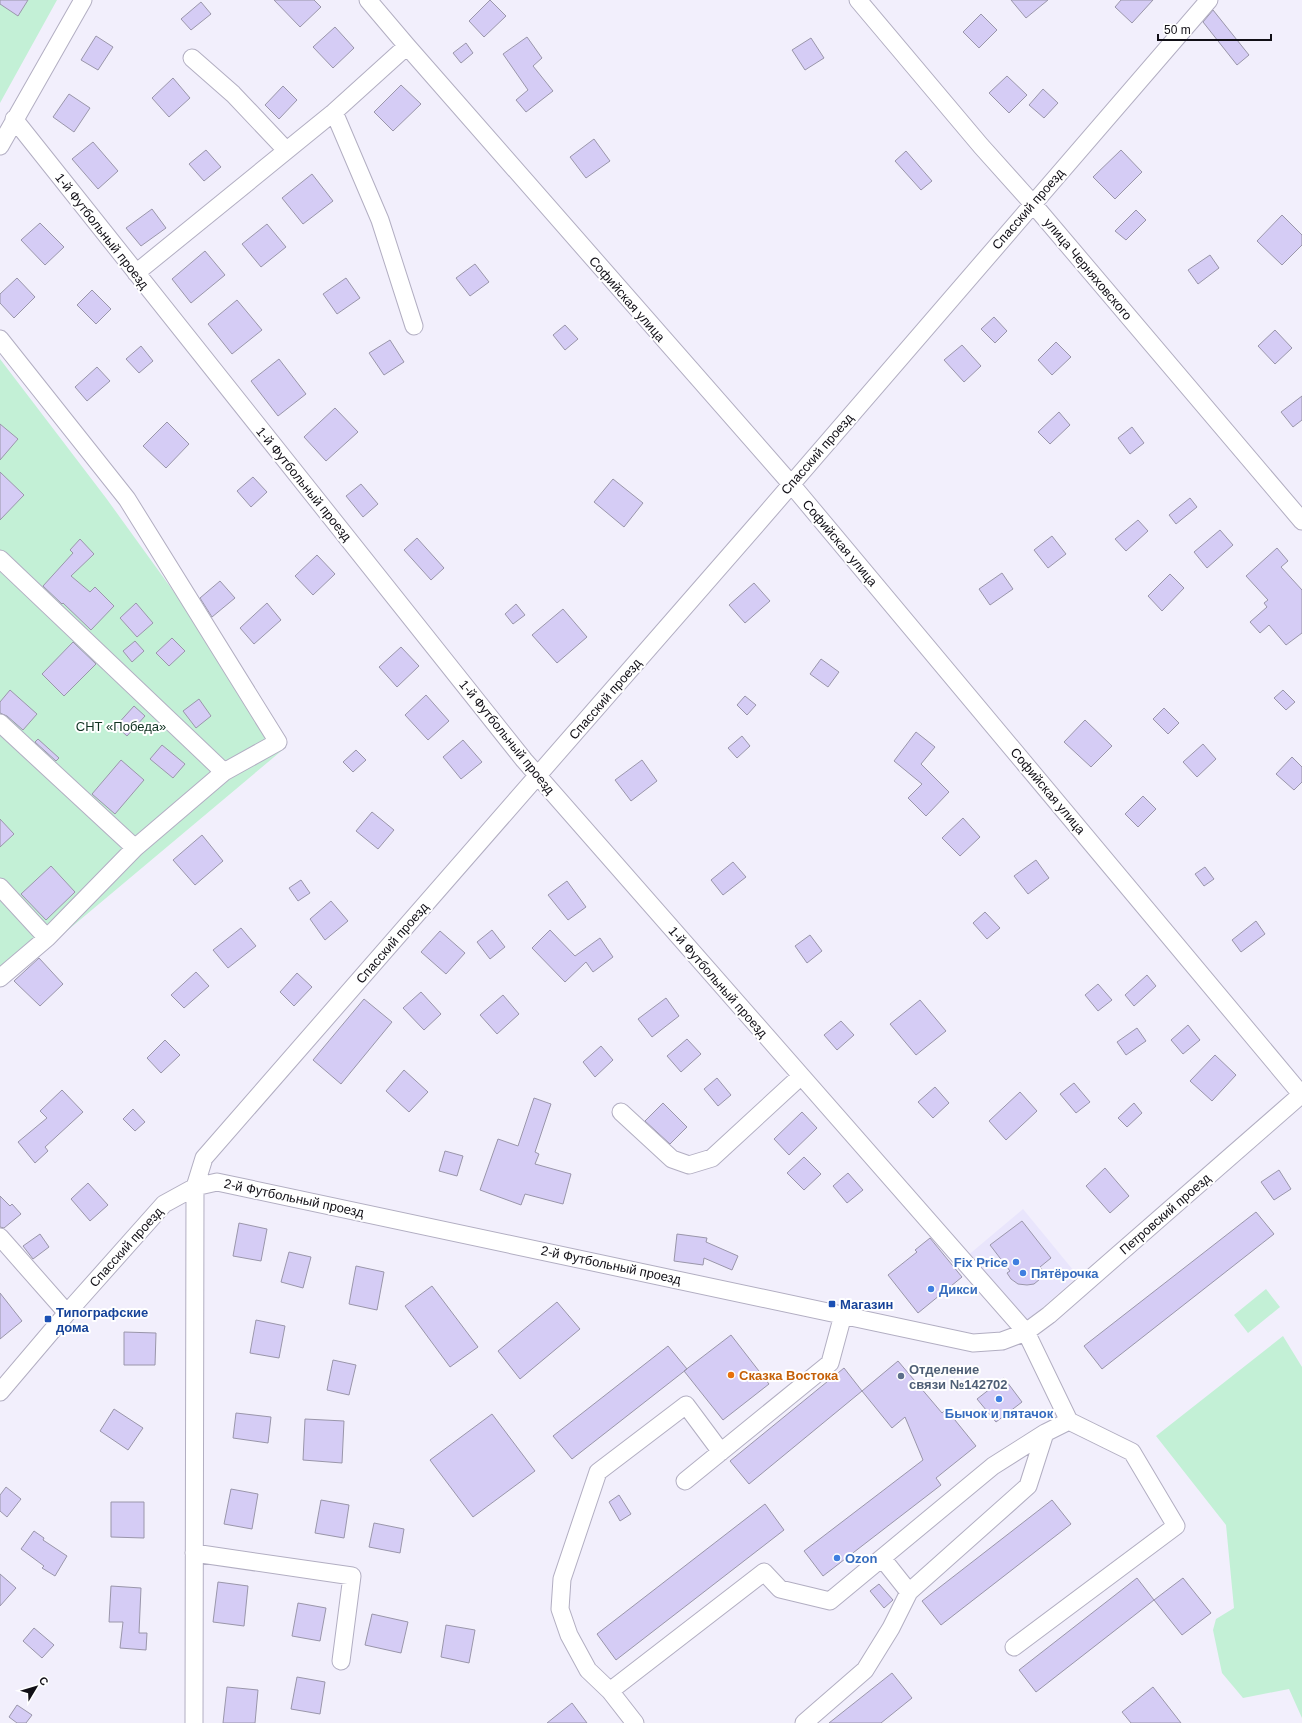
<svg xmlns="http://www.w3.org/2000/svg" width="1302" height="1723" font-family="Helvetica,sans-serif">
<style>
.built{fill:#e9e5fc}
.green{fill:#c3f0d6}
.building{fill:#d5ccf5;stroke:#9a96aa}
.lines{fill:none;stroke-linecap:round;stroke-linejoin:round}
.minor-casing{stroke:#b2aec2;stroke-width:19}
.minor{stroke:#fff;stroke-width:17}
.shop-dot{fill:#3f7fe0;stroke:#fff;stroke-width:1.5}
.transit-dot{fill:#1a4fb4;stroke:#fff;stroke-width:1.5}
.food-dot{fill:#e8710a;stroke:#fff;stroke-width:1.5}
.service-dot{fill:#5c6f8a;stroke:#fff;stroke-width:1.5}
.labels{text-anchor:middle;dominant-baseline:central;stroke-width:4;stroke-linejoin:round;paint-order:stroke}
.street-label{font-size:13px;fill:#110f16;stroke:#fff}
.park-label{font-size:13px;fill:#103221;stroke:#fff}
.shop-label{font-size:13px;font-weight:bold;fill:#366cbe;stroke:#fff;text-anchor:start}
.transit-label{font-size:13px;font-weight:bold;fill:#164399;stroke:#fff;text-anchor:start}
.service-label{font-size:13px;font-weight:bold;fill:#4e5e75;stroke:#fff;text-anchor:start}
.food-label{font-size:13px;font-weight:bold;fill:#c56008;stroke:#fff;text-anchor:start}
</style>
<rect width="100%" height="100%" fill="#f2effc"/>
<path class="built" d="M1023,1209L1078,1276L1024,1324L966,1257Z"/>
<path class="green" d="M0,0H57L0,103Z
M0,359L106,498L286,747L0,987Z
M1266,1289L1280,1307L1248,1333L1234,1315Z
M1283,1336L1302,1367V1718L1289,1689L1243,1698L1222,1673L1213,1630L1216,1619L1234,1608L1226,1525L1156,1436Z"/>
<path class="building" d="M0,0H28L18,16L0,4Z
M274,0H314L321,7L300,27Z
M490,0L506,16L484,37L469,21Z
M1011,0H1048L1026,18Z
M1121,0H1153L1132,23L1115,7Z
M201,2L211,14L191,30L181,19Z
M1213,10L1249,55L1237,65L1203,22Z
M981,14L997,30L979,48L963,32Z
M335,27L354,48L333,68L313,47Z
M96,36L113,47L98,70L81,60Z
M527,37L542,58L533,66L553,91L526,112L516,100L528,90L503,54Z
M811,38L824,58L805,70L792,50Z
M466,43L473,53L461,63L453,53Z
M1007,76L1027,95L1009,113L989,93Z
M173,78L190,98L169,117L152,98Z
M401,85L421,104L393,131L374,112Z
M283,86L297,100L279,119L265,105Z
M1043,89L1058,103L1044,118L1029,105Z
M69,94L90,108L74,132L53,117Z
M594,139L610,161L586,178L570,157Z
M93,142L118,171L98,189L72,159Z
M206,150L221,167L204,181L189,164Z
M1121,150L1142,172L1115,199L1093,177Z
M906,151L932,181L921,190L895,161Z
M312,174L333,201L303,224L282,198Z
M152,209L166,228L141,246L126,228Z
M1136,210L1146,220L1126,240L1115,231Z
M1282,215L1302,235V245L1282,265L1257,241Z
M40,223L64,247L45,265L21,240Z
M267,224L286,247L261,267L242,244Z
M205,251L225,275L191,303L172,279Z
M1210,255L1219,268L1198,284L1188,270Z
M475,264L489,282L470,296L456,278Z
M17,278L35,297L14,318L0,303V294Z
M346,278L360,298L337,314L323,294Z
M92,290L111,309L96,324L77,305Z
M237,300L262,330L232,354L208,324Z
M994,317L1007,331L995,343L981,329Z
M565,325L578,339L565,350L553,335Z
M1275,330L1292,348L1275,364L1258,346Z
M390,340L404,362L384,375L369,353Z
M1056,342L1071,357L1052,375L1038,360Z
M962,345L981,366L964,382L944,360Z
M141,346L153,361L139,373L126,359Z
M279,359L306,394L278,416L251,381Z
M97,367L110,381L87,401L75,387Z
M1302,396V420L1293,427L1281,412Z
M335,408L358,432L326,461L304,437Z
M1059,412L1070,425L1050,444L1038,432Z
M167,422L189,444L166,468L143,446Z
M0,424L18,439L0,460Z
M1132,427L1144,443L1130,454L1118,438Z
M0,472L24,495L0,520Z
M253,477L267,492L251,507L237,491Z
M613,479L643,503L624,527L594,502Z
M361,484L378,504L363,517L346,496Z
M1190,498L1197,507L1176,524L1169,515Z
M1138,520L1148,531L1126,551L1115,539Z
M1220,530L1233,545L1207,568L1194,552Z
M1052,536L1066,554L1048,568L1034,550Z
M417,538L444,568L431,580L404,550Z
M80,539L94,554L71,576L90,592L95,587L114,606L91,630L63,603L62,604L43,586L73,553L70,550Z
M1277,548L1288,561L1281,567L1302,590V633L1286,645L1269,625L1260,633L1250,622L1267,607L1264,603L1268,600L1246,576Z
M317,555L335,574L313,595L295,576Z
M1002,573L1013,589L990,605L979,589Z
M1170,574L1184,588L1162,611L1148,596Z
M220,581L235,598L212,617L200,598Z
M754,583L770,601L745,623L729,605Z
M136,603L153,623L137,637L120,618Z
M267,603L281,620L254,644L240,628Z
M516,604L525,615L513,624L505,614Z
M563,609L587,637L557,663L532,635Z
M172,638L185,651L169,666L156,653Z
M135,641L144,651L132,662L123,651Z
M73,642L96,664L64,696L42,674Z
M401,647L419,666L397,687L379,667Z
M821,659L839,672L828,687L810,674Z
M10,690L37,714L23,730L7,716L0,713V702Z
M1283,690L1295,702L1286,710L1274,698Z
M426,695L449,721L428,740L405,715Z
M745,696L756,705L747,715L737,705Z
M199,699L211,716L196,728L183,711Z
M134,706L145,716L127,736L116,726Z
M1164,708L1179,723L1168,734L1153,719Z
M1085,720L1112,746L1091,767L1064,742Z
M916,732L935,747L921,764L949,792L926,816L908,798L922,784L894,761Z
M742,736L750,746L737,758L728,748Z
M38,739L59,758L56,761L35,742Z
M463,740L482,762L461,779L443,757Z
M1203,744L1216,759L1197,777L1183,762Z
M162,745L185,764L173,778L150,759Z
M356,750L366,760L353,772L343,762Z
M1292,757L1302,767V782L1294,790L1276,774Z
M121,760L144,780L115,814L92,794Z
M642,760L657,781L631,801L615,780Z
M1143,796L1156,809L1138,827L1125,814Z
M372,812L394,830L378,849L356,831Z
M963,818L980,837L960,856L942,838Z
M0,819L14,834L0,847Z
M202,835L223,861L195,885L173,860Z
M1036,860L1049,878L1028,894L1014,876Z
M733,862L746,877L723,895L711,880Z
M51,866L75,892L46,920L21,894Z
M1205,867L1214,879L1204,886L1195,874Z
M301,880L310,893L298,901L289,888Z
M567,881L586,907L568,920L548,895Z
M331,901L348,921L325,940L310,919Z
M985,912L1000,928L987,939L973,923Z
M1256,921L1265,934L1241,952L1232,940Z
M241,928L256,946L228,968L213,950Z
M492,930L505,947L490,959L477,942Z
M550,930L575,956L600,938L613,957L593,972L586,962L565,982L532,948Z
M440,931L465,953L446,974L421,952Z
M810,935L822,951L807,963L795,946Z
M39,958L63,984L40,1006L14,981Z
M196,972L209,986L184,1008L171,995Z
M297,973L312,987L294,1006L280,992Z
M1147,975L1156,986L1134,1006L1125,995Z
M1098,984L1112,1000L1098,1011L1085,995Z
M421,992L441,1014L424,1030L403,1008Z
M503,995L519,1014L497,1034L480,1015Z
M666,998L679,1016L652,1037L638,1019Z
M364,999L392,1022L341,1084L313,1060Z
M920,1000L946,1031L916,1055L890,1024Z
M841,1021L854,1035L837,1050L824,1035Z
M1188,1025L1200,1040L1183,1054L1171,1040Z
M1137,1028L1146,1041L1126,1055L1117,1042Z
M687,1039L701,1054L681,1072L667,1056Z
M165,1040L180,1055L161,1073L147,1058Z
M601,1046L613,1060L595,1077L583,1062Z
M1215,1055L1236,1075L1212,1101L1190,1081Z
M404,1070L428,1092L409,1112L386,1091Z
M717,1078L731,1095L718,1106L704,1089Z
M1074,1083L1090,1102L1076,1113L1060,1094Z
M935,1087L949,1103L933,1118L918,1102Z
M62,1090L83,1112L45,1147L48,1151L35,1163L18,1142L47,1118L40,1111Z
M1020,1092L1037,1111L1006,1140L989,1121Z
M534,1098L551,1104L535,1152L539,1154L535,1164L571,1174L563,1204L525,1194L521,1205L480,1190L498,1139L518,1146Z
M663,1103L687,1127L670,1144L645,1121Z
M1134,1103L1142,1113L1127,1127L1118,1118Z
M133,1109L145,1122L135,1131L123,1119Z
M802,1112L817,1128L789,1155L774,1139Z
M445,1151L463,1156L457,1176L439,1171Z
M804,1157L821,1174L804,1190L787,1173Z
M1105,1168L1129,1196L1110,1213L1086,1186Z
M1279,1170L1291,1189L1274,1200L1261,1182Z
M848,1173L863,1190L847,1203L833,1186Z
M88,1183L108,1205L90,1221L71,1199Z
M0,1196L10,1206L12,1204L21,1214L4,1228L0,1227Z
M1256,1212L1274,1234L1102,1369L1084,1346Z
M1022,1221L1051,1258L1040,1267L1046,1274L1034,1284L1027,1285L1018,1284L1011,1279L1007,1273L1010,1271L990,1245Z
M239,1223L267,1229L261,1261L233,1256Z
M40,1234L49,1247L33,1259L23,1246Z
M677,1234L707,1238L706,1242L738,1256L732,1270L704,1258L703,1265L674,1261Z
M930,1238L962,1277L918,1313L888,1275L917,1252L915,1250Z
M289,1252L311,1257L303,1288L281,1282Z
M356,1266L384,1272L377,1310L349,1304Z
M432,1286L478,1347L450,1367L405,1306Z
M0,1293L22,1321L0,1339Z
M557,1302L580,1329L520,1379L498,1351Z
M256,1320L285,1326L279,1358L250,1353Z
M124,1332L156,1333L155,1365H124Z
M731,1335L769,1384L723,1420L684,1371Z
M668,1346L687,1369L572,1459L553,1436Z
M333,1360L356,1365L349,1395L327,1390Z
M898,1361L942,1413L946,1409L976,1446L936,1478L941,1485L823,1576L804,1551L923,1460L905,1417L892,1428L862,1391Z
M844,1368L862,1391L749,1484L730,1461Z
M1004,1378L1022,1402L996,1422L977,1399Z
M114,1409L143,1428L128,1450L100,1431Z
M236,1413L271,1417L268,1443L233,1438Z
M492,1414L535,1471L473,1517L430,1460Z
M305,1419L344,1421L342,1463L303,1460Z
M6,1487L21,1499L7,1517L0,1511V1495Z
M231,1489L258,1494L252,1529L224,1524Z
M619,1495L631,1514L620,1521L609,1502Z
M321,1500L349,1505L344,1538L315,1533Z
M1052,1500L1071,1524L941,1625L922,1601Z
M111,1502H144V1538L111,1537Z
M765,1504L784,1530L616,1660L597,1634Z
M374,1523L404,1529L400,1553L369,1547Z
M34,1531L44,1538L43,1540L67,1556L55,1576L42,1568L44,1566L21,1549Z
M0,1574L16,1588L0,1606Z
M1137,1578L1154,1600L1036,1692L1019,1670Z
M1183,1578L1211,1613L1182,1635L1154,1600Z
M218,1582L248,1586L244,1626L213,1622Z
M879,1584L893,1600L884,1608L870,1591Z
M111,1586L141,1588L139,1633H147L146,1650L120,1648L123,1622H109Z
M298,1603L326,1608L320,1641L292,1636Z
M372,1614L408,1622L401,1653L365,1645Z
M446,1625L475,1630L469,1663L441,1657Z
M34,1628L54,1645L42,1658L23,1641Z
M892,1673L912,1698L881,1723H829Z
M297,1677L325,1682L320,1714L291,1709Z
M227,1687L258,1690L255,1723H223Z
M1153,1687L1181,1723H1131L1122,1712Z
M572,1703L587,1723H547Z
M17,1705L32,1715L26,1723H17L9,1717Z"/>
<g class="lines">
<g class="minor-casing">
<path id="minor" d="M368,0L407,46L791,484L1301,1094
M858,0L981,146L1033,204L1302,521
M192,58L233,94L286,150
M334,112L380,220L414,326
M14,119L524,760L1026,1332L1069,1421L1045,1433L1028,1486L909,1592L891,1628L865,1670L804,1723
M0,146L83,0
M136,273L334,112L407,46
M0,339L127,499L278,742L224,772L135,848L47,938L0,978
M0,559L224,772
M0,723L135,848
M0,887L47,938
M621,1112L672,1159L689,1165L712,1158L801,1076
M0,1237L67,1313
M0,1392L67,1313L164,1204L195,1187L217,1182L973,1343L1002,1341L1026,1332L1049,1315L1302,1094
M685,1481L830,1363L843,1315
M194,1553L352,1576L341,1661
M882,1558L909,1592
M1014,1647L1176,1526L1132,1452L1069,1421
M610,1691L764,1572L780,1589L830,1601L993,1466L1045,1433
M194,1723L195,1187L204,1158L764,516L1209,0
M635,1723L610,1691L588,1670L569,1635L560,1609L562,1579L598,1472L686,1405L721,1452"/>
</g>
<use href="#minor" class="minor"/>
</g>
<g class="shop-dot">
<circle cx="1016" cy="1262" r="4"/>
<circle cx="1023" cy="1273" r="4"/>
<circle cx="931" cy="1289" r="4"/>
<circle cx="999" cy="1399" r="4"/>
<circle cx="837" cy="1558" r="4"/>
</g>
<g class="transit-dot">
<rect x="828" y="1300" width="8" height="8" rx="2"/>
<rect x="44" y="1315" width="8" height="8" rx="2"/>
</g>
<circle class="food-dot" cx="731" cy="1375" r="4"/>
<circle class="service-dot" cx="901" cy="1376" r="4"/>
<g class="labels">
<g class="street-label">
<text transform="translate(1028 209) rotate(-49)">Спасский проезд</text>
<text transform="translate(102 231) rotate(52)">1-й Футбольный проезд</text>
<text transform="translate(1088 269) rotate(50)">улица Черняховского</text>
<text transform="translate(627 299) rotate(49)">Софийская улица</text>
<text transform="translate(817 454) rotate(-49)">Спасский проезд</text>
<text transform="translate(304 484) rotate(51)">1-й Футбольный проезд</text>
<text transform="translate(840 543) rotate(50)">Софийская улица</text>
<text transform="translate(605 699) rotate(-49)">Спасский проезд</text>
<text transform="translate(507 737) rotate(51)">1-й Футбольный проезд</text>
<text transform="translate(1048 791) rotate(50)">Софийская улица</text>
<text transform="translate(392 943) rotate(-49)">Спасский проезд</text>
<text transform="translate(718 982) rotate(49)">1-й Футбольный проезд</text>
<text transform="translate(294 1198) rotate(12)">2-й Футбольный проезд</text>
<text transform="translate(1165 1214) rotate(-41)">Петровский проезд</text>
<text transform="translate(126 1247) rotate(-48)">Спасский проезд</text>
<text transform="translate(611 1265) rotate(12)">2-й Футбольный проезд</text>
</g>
<g class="park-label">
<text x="121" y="726">СНТ «Победа»</text>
</g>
<g class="shop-label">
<text x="1008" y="1262" text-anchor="end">Fix Price</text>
<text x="1031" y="1273">Пятёрочка</text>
<text x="939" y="1289">Дикси</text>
<text x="999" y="1413" text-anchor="middle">Бычок и пятачок</text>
<text x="845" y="1558">Ozon</text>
</g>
<g class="transit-label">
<text x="840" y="1304">Магазин</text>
<text x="56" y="1312">Типографские<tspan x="56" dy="15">дома</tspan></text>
</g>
<g class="service-label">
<text x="909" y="1369">Отделение<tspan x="909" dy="15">связи №142702</tspan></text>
</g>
<g class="food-label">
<text x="739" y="1375">Сказка Востока</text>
</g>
</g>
<g transform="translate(36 1687) rotate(52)" stroke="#ffffff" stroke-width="3" paint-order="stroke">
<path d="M0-3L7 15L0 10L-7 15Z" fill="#110f16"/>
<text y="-6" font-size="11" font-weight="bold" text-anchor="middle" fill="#110f16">С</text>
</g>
<path d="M1158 34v6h113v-6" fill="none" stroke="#110f16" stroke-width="2"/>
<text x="1164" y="34" font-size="12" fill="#110f16" stroke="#ffffff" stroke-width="3" paint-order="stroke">50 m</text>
</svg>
